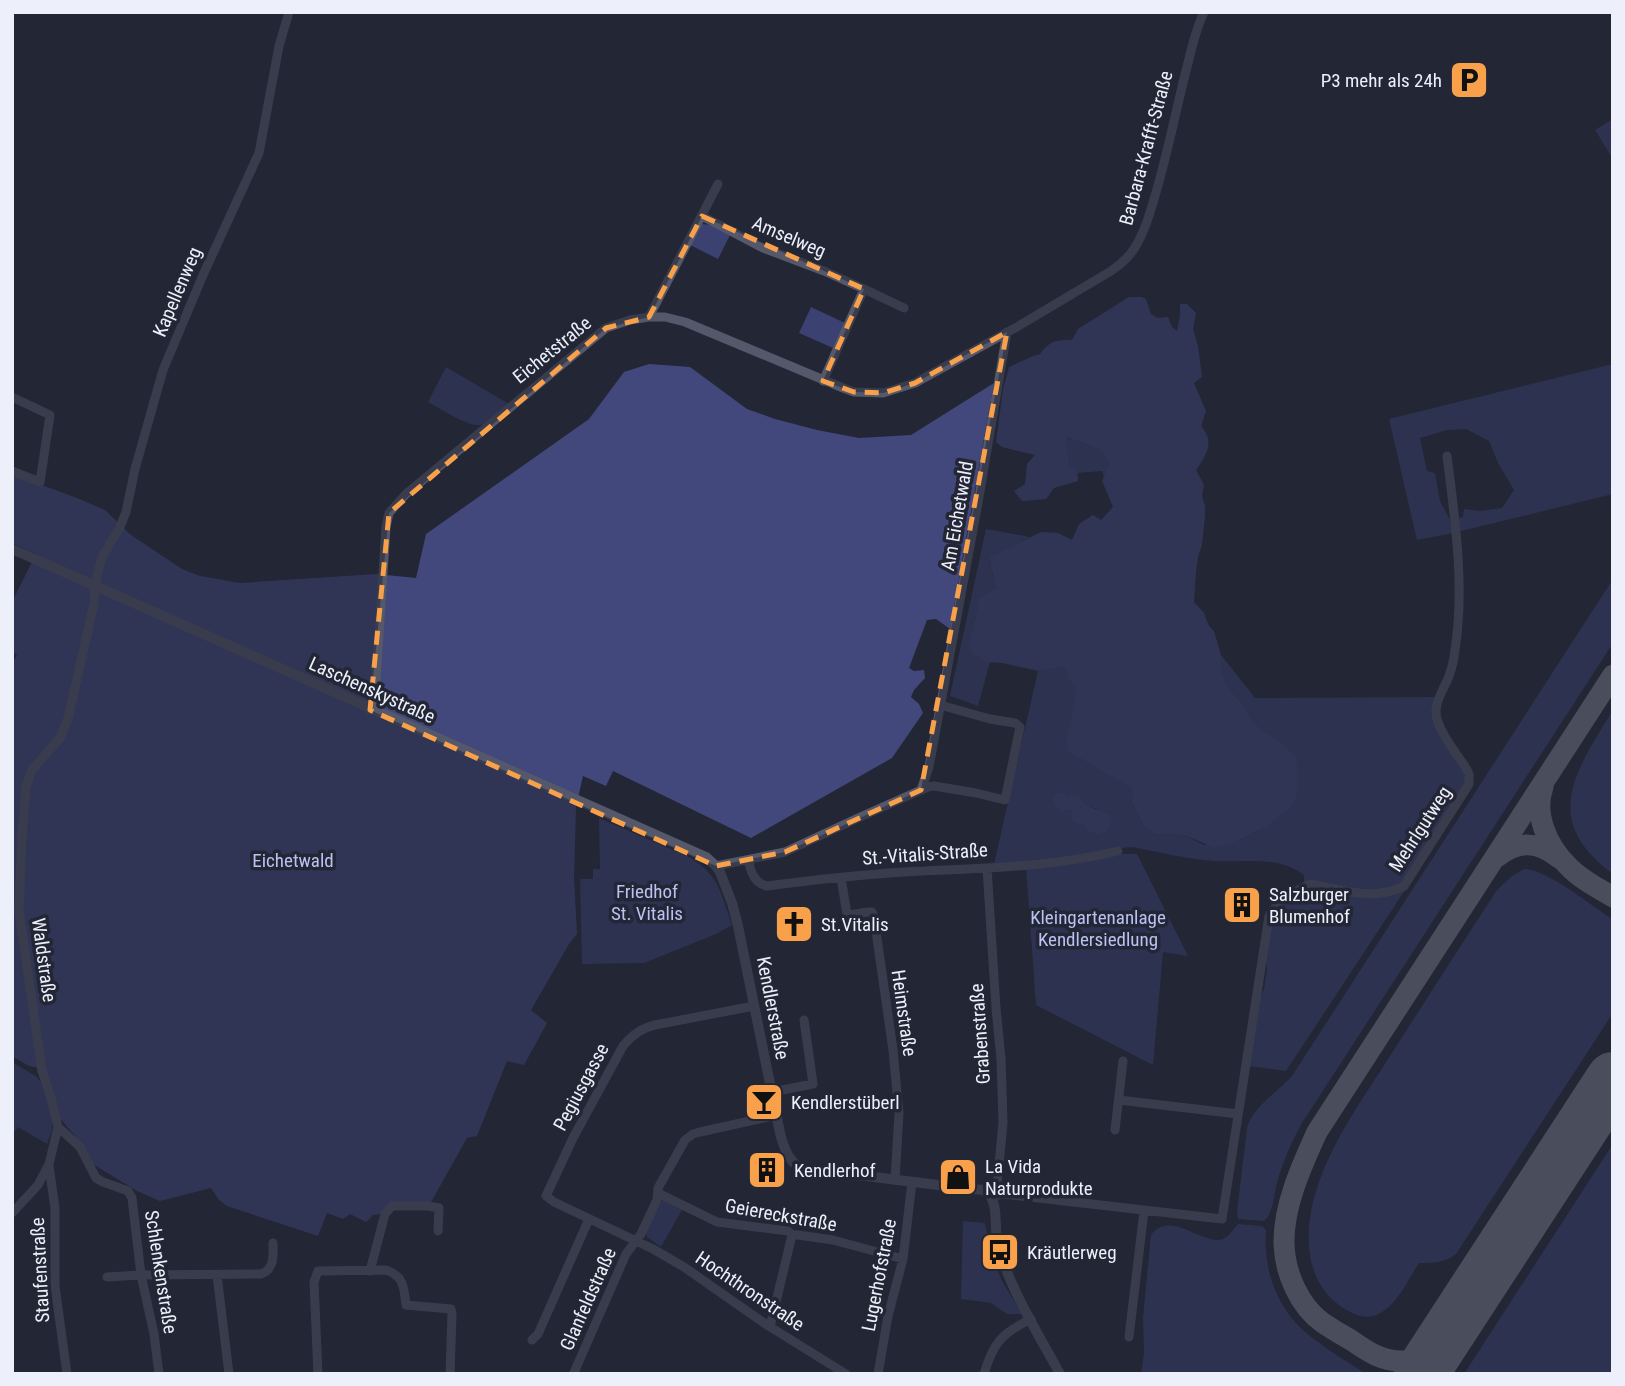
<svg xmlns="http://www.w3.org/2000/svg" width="1625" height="1386" font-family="'Roboto Condensed',sans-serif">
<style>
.green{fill:#3b4171;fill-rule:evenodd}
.forest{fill:#42487c}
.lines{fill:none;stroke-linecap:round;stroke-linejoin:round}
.taxiway{stroke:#7a7d8a;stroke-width:21}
.runway{stroke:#7a7d8a;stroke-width:54}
.minor{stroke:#55586a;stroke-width:9}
.tertiary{stroke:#55586a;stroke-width:10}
.marked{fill:none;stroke:#f8a14a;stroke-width:5;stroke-dasharray:14 9;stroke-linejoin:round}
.labels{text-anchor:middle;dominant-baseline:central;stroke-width:7;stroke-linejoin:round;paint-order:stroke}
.poi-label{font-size:19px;fill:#edeffa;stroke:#232635;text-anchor:start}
.street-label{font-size:19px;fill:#edeffa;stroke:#232635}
.park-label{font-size:19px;fill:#b9c2f3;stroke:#232635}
</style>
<rect width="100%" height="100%" fill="#232635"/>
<path class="green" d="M1613,119V159L1595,130Z
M702,224L710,225L730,235L718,259L690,245L699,228Z
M811,307L845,323L833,348L799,333Z
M1613,364V494L1453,533L1417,540L1389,419ZM1466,429L1489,441L1498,463L1514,490L1502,508L1481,511L1464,509L1463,517L1450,520L1440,501L1435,473L1427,471L1420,438L1447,430Z
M446,367L509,404C500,410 490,421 481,425C470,428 439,408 428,402Z
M1065,437L1101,450L1109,463L1104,476L1102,471L1077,473V467L1069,465Z
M986,529L1030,537L989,559L996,588L978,598V608L969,641L985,662H990L978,706L950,696Z
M1613,579V643L1302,1123C1292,1141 1284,1159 1278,1179C1274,1192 1274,1212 1264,1221L1238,1219L1237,1212L1247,1128C1254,1105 1277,1093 1292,1076Z
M1221,655L1255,698L1437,697L1434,706L1462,764L1467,784L1405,890L1286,1071L1249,1066L1261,995L1264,989L1267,970L1266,959L1272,918L1276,911L1304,889V875C1278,855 1244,863 1214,861C1186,859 1159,852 1132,847L1121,848L1087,857L994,864L1038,671L1066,667L1077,687L1069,752L1133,788V806L1144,827L1155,834L1185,835L1204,845L1233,841L1242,839L1256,832L1263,826L1298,785L1296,769L1297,758L1272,736L1263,731L1251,719L1243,706L1225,682L1221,668ZM1059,792L1063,793L1067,797L1075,795L1079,797L1088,806L1097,809L1085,826L1073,823L1072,813L1070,810L1062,811L1055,806L1053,800Z
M1613,710V874C1540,820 1575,772 1613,710Z
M599,818L689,857C719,875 721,893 732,925L716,934L644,963L582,964L580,879H593V869H600Z
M1116,854H1137L1188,956L1163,952L1153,1065L1036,1005L1026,867Z
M1524,869C1547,869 1592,906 1613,920V1013L1456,1254C1445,1263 1432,1263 1419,1263C1408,1279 1398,1304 1380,1313C1368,1320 1356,1316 1345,1309C1302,1283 1303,1229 1318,1185C1334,1138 1364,1097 1390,1056C1426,1000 1461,945 1497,890L1512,876Z
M12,1062L37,1077L44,1087L53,1112L52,1130L47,1144L18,1127L12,1135Z
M1613,1144V1374H1464Z
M663,1199L683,1208L661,1247L647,1237L646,1231Z
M963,1221L985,1223L990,1251L1002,1281L1022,1314H1007L991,1303L961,1299Z
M1238,1224L1262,1226L1266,1230C1263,1266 1275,1305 1303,1330C1322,1347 1345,1360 1366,1374H1141L1144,1353L1143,1318L1151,1235C1171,1209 1202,1246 1223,1239C1230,1236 1233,1229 1238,1224Z"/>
<path class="forest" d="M1129,297H1141L1146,299L1151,314L1158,318L1168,317L1172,327L1177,331L1180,315V304H1187L1196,313L1193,329L1198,346L1202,377L1194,383L1206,411L1201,426C1215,442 1207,454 1196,470L1204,485L1202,496L1205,506V516L1202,545L1198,557L1196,572L1194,602L1204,613L1209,626L1214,631L1221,655V668L1225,682L1243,706L1251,719L1263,731L1272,736L1297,757C1296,771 1301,789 1294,801C1287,814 1259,831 1246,837C1236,842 1225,844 1214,848L1185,835L1155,834L1144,827L1133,805L1132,788L1069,752L1067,739L1077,687L1068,679L1066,667L1038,671L1003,663L985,662L972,653L969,641L978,608V598L996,588L989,558L1041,532L1058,533L1072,540L1079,524L1093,515L1101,520L1113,507L1102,481L1109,463L1101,450L1066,437L1069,465L1077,467L1078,481L1054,488L1046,499L1022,501L1014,491L1025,484L1027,464L1035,455L1002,447L996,442L1003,389L1009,367L1031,357L1040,354C1048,342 1058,339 1072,340L1078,329Z
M649,364L690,367L747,409L775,419L817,430L859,438L911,435L994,383L950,629L936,619L927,620L909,668L914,671L924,670L925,678L914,690L911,697L919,704L923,713L892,758L751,838L613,771L606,786L583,776L576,807L574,878L577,934L569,944L531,1010L547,1023L524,1065L507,1061L477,1136L467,1138L431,1202L389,1204L383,1214L373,1215L366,1222L350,1214L343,1219L327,1213L318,1236L227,1206L219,1200L211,1188L160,1201L137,1191L88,1161L75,1136L58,1116L45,1069L29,1066L12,1056V664L17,655L12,651V602L36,554L12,543V474L77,498L105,510L131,535L182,569L200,576L240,583L376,574L416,578L426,534L589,419L624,372Z
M1059,792L1064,793L1067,797L1075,795L1079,797L1088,806L1110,815L1112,823L1107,830L1099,835L1088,831L1085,826L1073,823L1070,816L1072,813L1070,810L1062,811L1055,806L1053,800L1055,794Z"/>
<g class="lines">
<path class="taxiway" d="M1543,787C1533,814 1548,847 1568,866C1580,879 1598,888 1613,897
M1497,857C1519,840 1538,841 1559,858
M1439,1347C1428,1353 1417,1360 1404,1361C1383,1362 1368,1352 1351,1340C1342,1335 1332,1329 1323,1323C1299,1306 1285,1273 1284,1244C1283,1206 1302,1165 1317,1132L1613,675"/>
<path class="runway" d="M1421,1374L1613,1079"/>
<path class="minor" d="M702,216L763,248L824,271L864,289L823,381
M864,289L904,308
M649,317L718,184
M12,397L50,415L40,482L12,471
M370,710L375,696L386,527L389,513L406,494L606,328L630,320L649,317H665L685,322L843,388L854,392L883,393L915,383L1017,327L1111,271C1120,265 1128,258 1134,249C1146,230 1151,209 1157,189C1169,147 1177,105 1188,63C1192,46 1196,29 1204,12
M921,790L928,787L934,786L976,793L1005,800L1020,727L1015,723L990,719L940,705
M748,860C751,872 754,883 767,886C813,880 859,875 905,872C976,868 1049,868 1118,851
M716,866L785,852L858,818L921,790L929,767L978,503L1007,332
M987,868L996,1008L1001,1059L1003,1123L997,1185L992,1196
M841,878L847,914C856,916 863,911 872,912L874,917L893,1050L899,1113L895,1180
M754,1006L655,1025C641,1028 632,1035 623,1046L573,1138L546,1196L554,1202L653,1249L684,1267L767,1325L846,1374
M772,1092L813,1084L804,1020
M1119,1100L1238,1114
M58,1127L80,1147L96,1178L103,1182L128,1191L132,1198L141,1275L154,1334L159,1374
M1115,1130L1123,1061
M49,1166L55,1208V1286L67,1374
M658,1193L717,1222L788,1231L792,1235H798L833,1240L903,1259
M992,1196L1004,1194L1222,1219L1269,916C1277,901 1294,891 1310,884C1341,889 1373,902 1404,886L1469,784V774L1466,768C1457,754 1435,727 1436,711C1436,699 1445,687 1449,676C1452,668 1454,659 1455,650C1465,586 1455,519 1447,456
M12,1213L38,1185L49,1164L58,1127L51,1098L42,1071L19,911L22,836L26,787L32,770L60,738L68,719L94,603L95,585L102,557L120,527L126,512L135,469L163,370L203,275L259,153L279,46L289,12
M370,1271L385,1214L392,1206H428L439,1208L438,1231
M217,1275L229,1374
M107,1277L141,1275L261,1274C275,1269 273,1255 273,1243
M770,1327L792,1235
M1129,1337L1144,1211
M532,1340L538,1334L589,1219
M318,1374L314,1282L318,1271L386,1270C404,1276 404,1288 406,1305L451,1309L452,1314L450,1374
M576,1374L574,1373L576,1368L626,1254L641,1234L657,1200L658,1188L685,1140L693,1134L700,1132L777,1115
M878,1374L888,1316L903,1259L912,1182
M984,1374C993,1343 1002,1333 1031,1319"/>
<path class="tertiary" d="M12,549L706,857L716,866L720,872L732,903L738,926L780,1133C784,1148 788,1161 802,1169C818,1177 847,1174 866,1176C905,1181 944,1186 983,1190C1000,1198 994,1225 997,1240C1006,1283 1039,1335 1060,1374"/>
</g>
<path d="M0 0H1625V1386H0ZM702,216L864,289L823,381L854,392L883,393L915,383L1007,332L921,790L785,852L716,866L370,710L389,513L606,328L649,317Z" fill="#232635" fill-opacity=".55" fill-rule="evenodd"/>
<path class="marked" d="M702,216L864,289L823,381L854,392L883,393L915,383L1007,332L921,790L785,852L716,866L370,710L389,513L606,328L649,317Z"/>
<defs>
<g id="parking-square" transform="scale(2.0125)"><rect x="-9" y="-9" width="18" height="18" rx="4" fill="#f8a14a" stroke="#232635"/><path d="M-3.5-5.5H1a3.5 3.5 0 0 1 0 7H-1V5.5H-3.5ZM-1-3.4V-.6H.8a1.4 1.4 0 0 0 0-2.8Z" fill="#111"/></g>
<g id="building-square" transform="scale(2.0125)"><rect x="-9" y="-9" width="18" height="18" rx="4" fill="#f8a14a" stroke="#232635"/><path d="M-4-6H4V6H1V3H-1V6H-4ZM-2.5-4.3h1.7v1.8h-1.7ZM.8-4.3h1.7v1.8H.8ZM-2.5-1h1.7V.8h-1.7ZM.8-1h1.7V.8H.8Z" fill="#111"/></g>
<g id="church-square" transform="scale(2.0125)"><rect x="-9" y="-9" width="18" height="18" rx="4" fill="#f8a14a" stroke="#232635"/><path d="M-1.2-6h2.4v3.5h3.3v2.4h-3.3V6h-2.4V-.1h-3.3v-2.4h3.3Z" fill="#111"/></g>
<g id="bar-square" transform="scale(2.0125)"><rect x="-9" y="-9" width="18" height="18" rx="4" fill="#f8a14a" stroke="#232635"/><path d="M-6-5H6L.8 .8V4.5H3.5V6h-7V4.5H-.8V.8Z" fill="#111"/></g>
<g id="shop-square" transform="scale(2.0125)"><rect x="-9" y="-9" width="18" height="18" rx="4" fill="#f8a14a" stroke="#232635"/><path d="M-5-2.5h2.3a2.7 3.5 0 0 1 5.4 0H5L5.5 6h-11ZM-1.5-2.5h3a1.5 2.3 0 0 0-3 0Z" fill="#111"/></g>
<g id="bus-square" transform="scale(2.0125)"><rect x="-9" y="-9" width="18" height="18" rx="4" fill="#f8a14a" stroke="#232635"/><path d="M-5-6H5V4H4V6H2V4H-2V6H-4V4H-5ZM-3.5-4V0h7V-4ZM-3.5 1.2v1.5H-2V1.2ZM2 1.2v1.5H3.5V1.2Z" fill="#111"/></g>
</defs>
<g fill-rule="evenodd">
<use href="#parking-square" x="1469" y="80"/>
<use href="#building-square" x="1242" y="905"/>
<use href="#church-square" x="794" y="924"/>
<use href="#bar-square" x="764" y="1102"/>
<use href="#building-square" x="767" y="1170"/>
<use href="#shop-square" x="958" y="1177"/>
<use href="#bus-square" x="1000" y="1252"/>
</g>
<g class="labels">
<g class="poi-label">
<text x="1442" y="80" text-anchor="end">P3 mehr als 24h</text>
<text x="1269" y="894">Salzburger<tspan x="1269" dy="22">Blumenhof</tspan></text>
<text x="821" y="924">St.Vitalis</text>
<text x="791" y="1102">Kendlerstüberl</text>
<text x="985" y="1166">La Vida<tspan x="985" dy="22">Naturprodukte</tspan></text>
<text x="794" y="1170">Kendlerhof</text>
<text x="1027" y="1252">Kräutlerweg</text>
</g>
<g class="street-label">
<text transform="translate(1146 148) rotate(-75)">Barbara-Krafft-Straße</text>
<text transform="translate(789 237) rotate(23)">Amselweg</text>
<text transform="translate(177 292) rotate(-67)">Kapellenweg</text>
<text transform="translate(552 350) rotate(-39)">Eichetstraße</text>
<text transform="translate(957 516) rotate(-80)">Am Eichetwald</text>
<text transform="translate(372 690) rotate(24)">Laschenskystraße</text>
<text transform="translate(1420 829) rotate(-57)">Mehrlgutweg</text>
<text transform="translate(925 854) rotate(-4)">St.-Vitalis-Straße</text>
<text transform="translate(44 960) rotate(82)">Waldstraße</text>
<text transform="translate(773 1008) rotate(79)">Kendlerstraße</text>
<text transform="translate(904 1013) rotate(82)">Heimstraße</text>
<text transform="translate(980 1034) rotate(-94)">Grabenstraße</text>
<text transform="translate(581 1087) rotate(-62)">Pegiusgasse</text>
<text transform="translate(781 1215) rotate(10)">Geiereckstraße</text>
<text transform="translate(40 1270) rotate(-93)">Staufenstraße</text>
<text transform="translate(161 1272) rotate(81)">Schlenkenstraße</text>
<text transform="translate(879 1275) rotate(-79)">Lugerhofstraße</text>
<text transform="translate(750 1291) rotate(34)">Hochthronstraße</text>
<text transform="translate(588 1299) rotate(-66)">Glanfeldstraße</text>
</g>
<g class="park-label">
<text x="293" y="860">Eichetwald</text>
<text x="647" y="891">Friedhof<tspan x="647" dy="22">St. Vitalis</tspan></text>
<text x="1098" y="917">Kleingartenanlage<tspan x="1098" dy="22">Kendlersiedlung</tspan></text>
</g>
</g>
<rect width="1625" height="1386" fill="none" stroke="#edeffa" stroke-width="28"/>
</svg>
